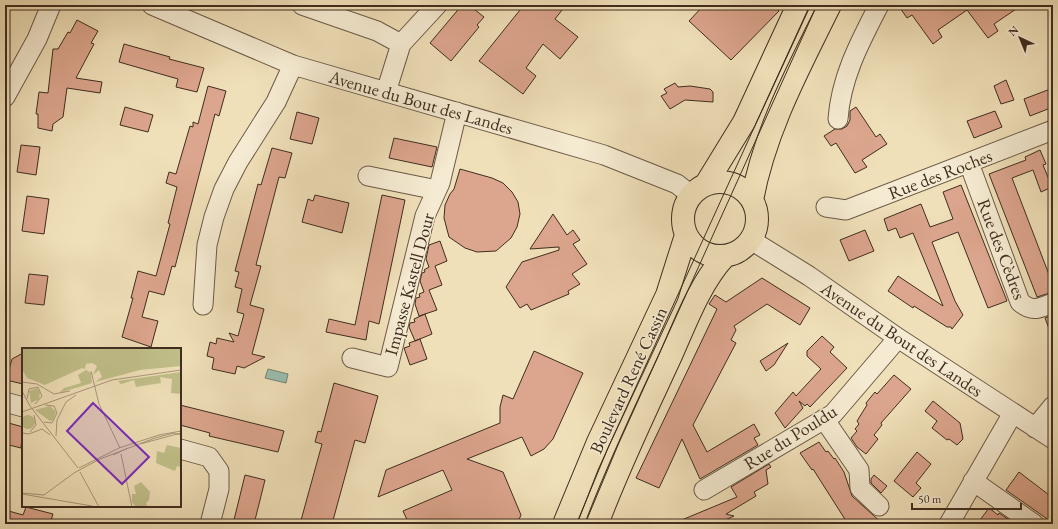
<svg xmlns="http://www.w3.org/2000/svg" width="1058" height="529" font-family="'EB Garamond',serif">
<style>
.water{fill:#9abdaf;stroke:#768375}
.building{fill:#dca58d;stroke:#3f2d1f}
.lines{fill:none;stroke-linecap:round;stroke-linejoin:round}
.minor-casing{stroke:#6b5a46;stroke-width:21}
.major-casing{stroke:#3f2d1f;stroke-width:24}
.minor{stroke:#f5ebd2;stroke-width:19}
.major{stroke:#f0e0b9;stroke-width:22}
.tram{stroke:#3f2d1f;stroke-width:1}
.labels{text-anchor:middle;dominant-baseline:central;stroke-width:3;stroke-linejoin:round;paint-order:stroke}
.street-label{font-size:18px;fill:#3f2d1f;stroke:#f5ebd2}
.inset-road{fill:none;stroke:#a9987b;stroke-width:1}
.view{fill:#7b2cbf;fill-opacity:0.15;stroke:#7b2cbf;stroke-width:2}
.inset-edge{fill:none;stroke:#3f2d1f;stroke-width:2}
</style>
<rect width="100%" height="100%" fill="#f0e0b9"/>
<filter id="stains"><feTurbulence type="fractalNoise" baseFrequency=".005" numOctaves="4"/><feColorMatrix values="0 0 0 0 .2 0 0 0 0 .09 0 0 0 0 .02 0 0 0 .5 -.17"/></filter>
<radialGradient id="worn" r=".72"><stop offset=".6" stop-color="#630" stop-opacity="0"/><stop offset="1" stop-color="#630" stop-opacity=".3"/></radialGradient>
<path class="water" d="M268,369L288,374L286,383L265,378Z"/>
<path class="building" d="M462,5H469L484,17L477,25L479,27L451,61L430,43Z
M524,5H566L555,19L578,37L560,59L543,44L526,68L536,76L523,94L479,61Z
M704,5H773L779,11L731,60L689,21Z
M898,5H1022L994,24L998,31L988,38L967,10L938,30L942,37L933,44L912,15L907,18Z
M77,20L98,31L91,43L94,44L76,78L102,82L100,93L67,88L63,117L53,124L52,131L38,128V114H36L39,92L48,93L53,49H58L68,32L70,33Z
M124,44L170,57L169,59L204,68L197,92L176,87L178,79L119,62Z
M1006,80L1014,100L1001,104L994,86Z
M675,83L678,87L690,86L710,89L713,92V102L685,100L670,109L661,96L667,93L664,89Z
M208,86L226,91L219,116L215,114L175,267L172,266L164,295L149,291L142,317L158,321L151,347L122,337L133,298H131L138,271L156,276L170,224L168,223L177,187L166,183L169,172L176,174L190,126L193,127V122L198,124Z
M1053,88V107L1030,116L1024,99Z
M125,107L153,115L148,132L120,125Z
M856,107L876,137L880,134L887,144L862,160L867,167L855,173L836,143L831,146L824,136L835,129H842L847,126L850,120V111Z
M995,111L1002,127L974,138L967,121Z
M297,112L319,118L312,144L290,139Z
M394,138L437,147L432,167L389,158Z
M21,145L40,147L36,175L17,172Z
M272,148L292,153L285,178L279,177L256,265L261,266L250,305L264,309L252,354L265,357L244,368L237,366L235,374L212,369L214,358L207,356L210,342L216,344L217,338L234,342L229,333L238,336L244,314L237,312L242,289L235,287L239,272L235,271L258,184L261,185Z
M1040,150L1046,164L1043,165L1052,187L1041,192L1033,170L1012,178L1053,285V292L1037,297L989,174L1026,160L1025,157Z
M460,169L492,178L503,183L512,192L518,202L520,214L517,227L511,238L496,251L477,252L465,248L449,237L444,218L445,205L450,194L454,189Z
M961,185L1007,301L988,308L958,232L932,242L955,301L963,315L952,329L951,327H947L914,306L913,308L888,291L898,276L943,306L913,233L900,238L896,228L888,231L884,219L921,204L930,227L953,219L943,192Z
M315,195L349,203L342,233L302,222L308,199L313,201Z
M382,195L405,200L379,324L369,321L366,340L326,332L329,319L355,325Z
M27,196L49,199L44,234L22,231Z
M553,214L567,235L573,230L580,240L573,244L587,264L572,274L580,284L568,291L569,294L531,310L527,304L520,308L506,287L522,262L559,250V247L530,249Z
M865,230L874,251L849,261L840,240Z
M440,241L447,261L435,266L442,285L429,290L437,310L419,316L415,304L416,298L420,297L419,294L424,292L420,281L422,273L425,272L424,270L429,267L426,259L429,245Z
M29,274L48,276L44,305L25,303Z
M762,278L810,308L800,325L767,304L734,326L736,330L731,340L736,343L693,425L707,452L754,424L760,435L754,438L758,445L700,479L682,439L659,488L636,478L717,309L709,304L715,295L726,302Z
M425,314L432,334L415,341L409,327L410,323L415,322L414,319Z
M1053,315V337H1052L1045,318Z
M822,336L834,347L830,352L847,368L810,407L807,404L805,406L799,401L803,408L785,428L775,413L793,392L796,396L821,369L807,356V351Z
M420,339L427,359L410,365L404,348L410,346L409,343Z
M788,343L774,365L766,371L760,361Z
M534,351L583,373L553,439L544,449L531,456L522,437L467,459L503,472L521,515L517,524L505,522L500,524H409L403,511L452,490L443,470L378,497L386,470L500,423V407L503,395L513,399Z
M23,353V384L6,380L12,359Z
M894,375L911,389L881,423L882,425L874,435L878,439L866,454L857,447L851,438L857,431L855,429L859,424L857,421L867,405L866,403L875,392L877,394Z
M334,383L378,396L365,443L355,440L332,524H300L322,444L315,442L318,431L321,432Z
M933,401L960,423L963,439L957,445L949,439L947,440L932,428L937,421L925,411Z
M180,405L284,431L278,452L209,436L210,433L180,425Z
M5,422L23,427L21,448L5,444Z
M819,442L826,452L828,451L834,459L835,458L844,472L852,496L883,524H848L813,469L812,470L800,453Z
M917,452L931,464L916,483L921,488L913,497L894,481Z
M769,464L771,467L766,470L768,484L754,492L756,496L726,514L734,516L716,524H672L737,497L731,487Z
M1019,472L1053,498V523L1006,490Z
M245,475L265,480L254,524H233Z
M874,475L887,486L881,493L871,483V479Z
M26,507L53,514L50,524H5V510L23,515Z
M989,508L998,515L999,513L1015,524H977Z"/>
<g class="lines">
<g class="minor-casing">
<path id="minor" d="M152,5L293,65L604,155L677,184L691,195
M302,5L377,31L401,44
M386,92L401,44L437,5
M5,97L37,39L51,5
M838,119C841,77 860,42 879,5
M969,163L1020,302C1033,313 1039,308 1053,303
M368,176L437,190
M826,207L846,210L1053,130
M751,240L809,276L898,338L1053,439
M203,305L207,245L214,217L224,189L238,162L276,102L293,65
M352,358L388,367L425,216L440,183L457,112
M5,402L23,407
M824,419L859,470L860,488L879,506
M1035,428L1053,406
M180,449L209,457L219,471V489L210,524
M973,481L1034,524
M704,490L833,414L898,338
M949,524L1013,413"/>
</g>
<g class="major-casing">
<path id="major" d="M683 219a37 37 0 1 1 74 0a37 37 0 1 1-74 0Z
M706,184L744,122L798,5
M752,200C765,130 799,68 830,5
M564,524L598,442L667,295L686,235
M597,524C618,468 644,414 669,360C685,325 699,284 725,256"/>
</g>
<use href="#minor" class="minor"/>
<use href="#major" class="major"/>
<path class="tram" d="M577,524L598,470L810,5
M585,524L618,445L817,5"/>
</g>
<g class="labels">
<g class="street-label">
<text transform="translate(421 102) rotate(16)">Avenue du Bout des Landes</text>
<text transform="translate(940 174) rotate(-21)">Rue des Roches</text>
<text transform="translate(1002 249) rotate(69)">Rue des Cèdres</text>
<text transform="translate(409 284) rotate(-75)">Impasse Kastell Dour</text>
<text transform="translate(902 339) rotate(34)">Avenue du Bout des Landes</text>
<text transform="translate(628 380) rotate(-65)">Boulevard René Cassin</text>
<text transform="translate(790 437) rotate(-32)">Rue du Pouldu</text>
</g>
</g>
<g transform="translate(22 348)">
<rect width="159" height="159" fill="#f0e0b9"/>
<path d="M0,0H159V18L118,22L73,34L80,29L77,22L71,27L75,18L70,15L64,16L63,21L60,20L23,37L5,30L0,21ZM64,22L69,25L70,35L37,45L42,40L59,35L56,27ZM159,24V46L149,45L150,31L138,29L139,35L114,39L112,32L99,36L96,33ZM15,40L18,44L17,51L9,55L7,43ZM28,58L34,64L31,72L28,73L13,62ZM-1 74a7 7 0 1 1 14 0a7 7 0 1 1-14 0ZM145,97L159,100V119L155,118L153,123L134,115L135,103L142,105ZM119,134L128,144L127,152L124,155L126,159H114L110,154V146H114L112,138Z" fill="#c1c08a"/>
<path class="inset-road" d="M69,23L77,56L98,100M0,34L15,36L32,46L48,43M0,43L8,58L56,120M5,51L7,41L16,39L20,48L13,56M0,64L90,32L159,22M22,74L30,75L35,65L32,58L23,57M8,84L14,77L12,67M0,85L7,86L20,81L28,87M34,88L35,72L44,54L54,47M118,96L159,85M99,106L110,159M91,107L106,100M57,120L97,100L137,87L159,83M58,124L77,159M0,145L22,147L52,125L78,111L133,90L152,85L159,87M0,146L70,158"/>
<path class="view" d="M71,55L127,109L100,136L45,83Z"/>
<rect width="159" height="159" class="inset-edge"/>
</g>
<rect width="1058" height="529" fill="none" stroke="#f0e0b9" stroke-width="20"/>
<rect x="6" y="6" width="1046" height="517" fill="none" stroke="#3f2d1f" stroke-width="2"/>
<rect x="10" y="10" width="1038" height="509" fill="none" stroke="#3f2d1f"/>
<g transform="translate(1020 38) rotate(316)" stroke="#f5ebd2" stroke-width="3" paint-order="stroke">
<path d="M0-3L7 15L0 10L-7 15Z" fill="#3f2d1f"/>
<text y="-6" font-size="11" font-weight="bold" text-anchor="middle" fill="#3f2d1f">N</text>
</g>
<path d="M912 503v6h109v-6" fill="none" stroke="#3f2d1f" stroke-width="2"/>
<text x="918" y="503" font-size="12" fill="#3f2d1f" stroke="#f5ebd2" stroke-width="3" paint-order="stroke">50 m</text>
<rect width="100%" height="100%" filter="url(#stains)"/>
<rect width="100%" height="100%" fill="url(#worn)"/>
</svg>
